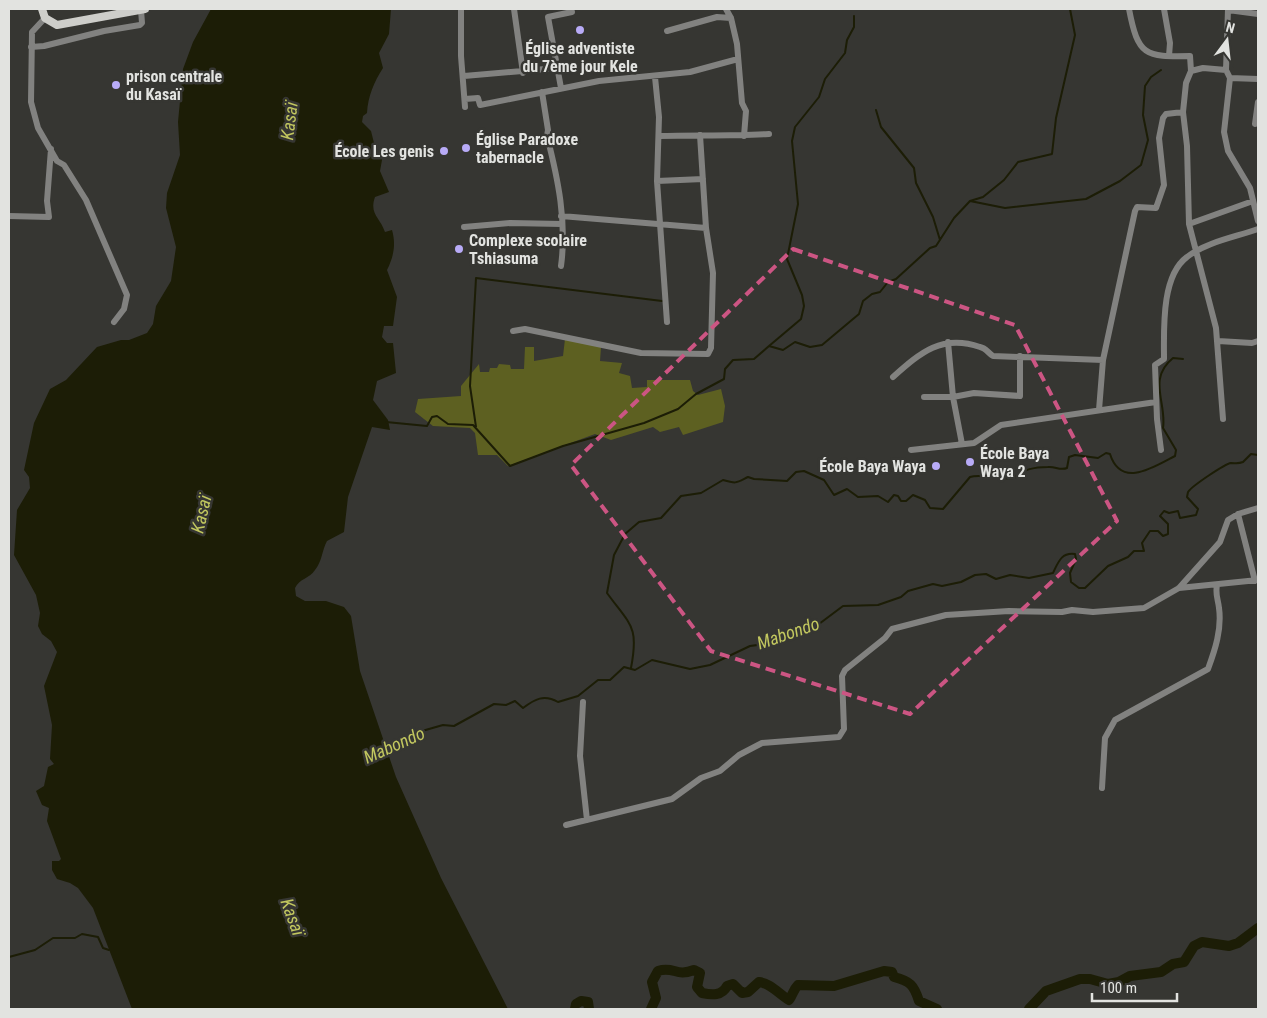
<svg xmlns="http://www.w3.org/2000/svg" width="1267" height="1018" font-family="'Roboto Condensed',sans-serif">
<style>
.green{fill:#5d6021}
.water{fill:#1c1d06}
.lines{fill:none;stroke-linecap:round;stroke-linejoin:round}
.stream{stroke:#1c1d06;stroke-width:2}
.river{stroke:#1c1d06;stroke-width:10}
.minor{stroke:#828280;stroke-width:6}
.major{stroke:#cececa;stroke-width:8}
.marked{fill:none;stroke:#cc5583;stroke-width:4;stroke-dasharray:10 6;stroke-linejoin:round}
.poi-dot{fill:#b8abf7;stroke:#363632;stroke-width:2}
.labels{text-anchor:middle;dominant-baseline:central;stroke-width:5;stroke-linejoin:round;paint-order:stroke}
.poi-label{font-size:16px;font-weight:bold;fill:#e2e3e0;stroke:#363632;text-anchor:start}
.water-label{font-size:18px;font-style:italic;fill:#c2c75f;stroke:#363632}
</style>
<rect width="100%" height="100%" fill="#363632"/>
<path class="green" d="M565,339L601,347L600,361L622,363L619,373L630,376L632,388L647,387V380H690L693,391L698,395L721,389L725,406L723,422L683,435L679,427L660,432L653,427L611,440L595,434L508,466L497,455H478L475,433L470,428L433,426L415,412L418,399L461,396V386L479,364L480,372H489L490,368H497L499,364L510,365L511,369H524L525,347H534V361L563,356Z"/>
<path class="water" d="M211,9H391L389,34L379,53L383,68C374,82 368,96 367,113L363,116L362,122L371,131L376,151L382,160L380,171L389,192L375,197C369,214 380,217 385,232L392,230C396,244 394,256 387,270L397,297L393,326H384L382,337L387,343H393L396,373L377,381L373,400L388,420L390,430L372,427L348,497L344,532L327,541C322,550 322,562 315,570C309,579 300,578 295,588L296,596L305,601H326L344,607L351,616L360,671L396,777L441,878L508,1009H132L93,908L78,888L70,883L57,879L52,870V861H59L61,859L47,821L49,808L42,805L36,791L44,786L48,767L54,764L50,759L52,725L44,686L57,652L51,641L42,634L38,626L40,613L36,595L14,555L17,510L30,488L29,477L24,470L34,423L50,389L66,380L97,347L121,340H129L147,333L153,324L156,306L171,281L176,247L166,208L167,193L180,155L178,122L183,69L193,42Z"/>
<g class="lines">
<path class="stream" d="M876,110L881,127L914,168L916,183L933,217L940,240
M970,201L1005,208L1086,199L1120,181L1141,165L1148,140L1143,115L1145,86L1151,77L1161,70
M769,346L801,319L804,306L802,295L787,259L798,204L792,141L795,127L819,97L825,79L845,53L847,40L854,27V16
M386,422L427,426L432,417L437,416L448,424L473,425L510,466L563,446L644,423L678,409L696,394L724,379L725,369L733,360L754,359L769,346L783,350L795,342L810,347L822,345L859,314L863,301L872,294L880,292L888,282L896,279L930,248L936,246L954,218L970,201L983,197L1004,180L1018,162L1052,154L1056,118L1075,35L1070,9
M476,427L470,386L476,278L662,301
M631,668C639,626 631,626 607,593L614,555L625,534L639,522L661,518L681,496L701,493L723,480C737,484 736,483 748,477L754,479L787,481L796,472L804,471L824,480L834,495L847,489L858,497L878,496L888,502L894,495L898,496L901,501H906L913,495L925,500L930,508L943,509L970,477C981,473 1001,480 1014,478C1022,469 1036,467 1048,467C1055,466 1060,471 1067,468L1069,457L1075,455L1098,458L1106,453L1110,454C1121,489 1154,467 1175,456L1176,450L1163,428C1167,403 1147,379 1173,358L1183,359
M385,750L415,738L422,731L443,725L454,726L494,704L506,705L515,701L523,708C535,699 544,694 558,702L578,696L598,680H610L624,667L635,670L652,660L690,669L710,665L750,646L765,644L791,628L810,624H819L843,606L878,605L901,597L908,591L933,584L942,586L961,582L975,575L986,574L996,579L1010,575L1029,578L1053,573C1058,563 1061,552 1075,554L1076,559L1070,573L1071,582L1079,588H1085L1108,566L1128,557L1134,551H1144L1142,543L1150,531H1158L1163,536L1168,534V524L1160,516L1164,511L1169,513L1178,511L1180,518L1196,515L1198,509L1187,497L1188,492C1193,485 1225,464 1231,463C1236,463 1238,464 1243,462L1251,454L1258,455
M9,957L35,950L53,938H75L82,934L98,937L103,948L109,950"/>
<path class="river" d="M575,1009L576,1004L581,1001L588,1002L589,1009
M651,1009L656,998L652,982L658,971C674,966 676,977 694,970L700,973L697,987L702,993C712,995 722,996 727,986L733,984L742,993L748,992L759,982C770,983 779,994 789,1000C793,995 793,990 798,985L834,986L884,971L892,972L894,977C910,981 914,985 919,1001L937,1009
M1029,1009L1046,991L1080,979H1090L1108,984L1119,982L1130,976L1161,972L1173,964L1184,962L1194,946L1202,942L1229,946L1238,943L1258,928"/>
<path class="minor" d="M461,9V56L465,107
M514,9L523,73
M726,9L731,18L737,44L742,103L746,111L744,136
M1129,9C1138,56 1145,57 1190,56L1191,71
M1164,9L1170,43L1169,56
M1228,9L1226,70L1230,78L1224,132L1228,151L1250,188L1258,221
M1228,10L1258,14
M45,18L32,32L31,102L38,128L57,161L64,165L86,200L127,295L124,309L114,322
M667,31L717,17L731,18
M31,47L44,46L104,31L140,25L142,23L141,10
M464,76L557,68
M655,77L659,117L657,181L667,322
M1230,78L1258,79
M561,88L548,17L572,12L571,9
M542,92L548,130L547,136C558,179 567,222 561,266
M465,99L478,98L480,105L599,81L690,72L738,59
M1255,124L1258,102
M659,136C696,135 732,136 769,134
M657,181L703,179
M9,216L49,217L47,201L51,149
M561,216L706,228
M1189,224L1253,201
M464,227L510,223L562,224
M513,331L525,329L641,353L708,354L711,348L713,273L706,228L700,135
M1218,341L1252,343L1258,341
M948,342L953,397L962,444
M893,377C921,352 942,334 980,347C986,348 988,353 993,356L1103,360
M924,397H953L974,393L1020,396V356
M1099,410L1103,360L1135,211L1137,207L1156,208L1164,185L1159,138L1163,118L1166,114L1183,112
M1223,419L1216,328L1189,224L1187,146L1183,112L1186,83L1191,71L1203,68L1226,70
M911,450L974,443L1001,425L1156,402
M1161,450L1157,419L1155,365L1164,359C1164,330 1161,276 1187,257C1206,242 1236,237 1258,229
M1238,514L1255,581
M1179,588L1258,580
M583,702L580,756L587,820
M1102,788L1105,738L1115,720L1208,669C1215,650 1222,629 1219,608C1218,599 1215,594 1217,585
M566,825L672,799L701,778L720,771L739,755L762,743L839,737L844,729L842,676L845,670L885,638L892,629L946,615L1009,611L1062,612L1072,610L1093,612L1144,608L1179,588L1220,542L1228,520L1238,514L1258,508"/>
<path class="major" d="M42,9L45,18L57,25L145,9"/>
</g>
<path class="marked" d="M793,249L1015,325L1117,521L910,714L711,651L571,465Z"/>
<g class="poi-dot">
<circle cx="580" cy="30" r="5"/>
<circle cx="116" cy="85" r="5"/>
<circle cx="466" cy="148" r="5"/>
<circle cx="444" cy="151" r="5"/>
<circle cx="459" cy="249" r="5"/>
<circle cx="970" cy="462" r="5"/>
<circle cx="936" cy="466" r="5"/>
</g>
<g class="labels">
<g class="poi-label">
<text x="580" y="48" text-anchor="middle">Église adventiste<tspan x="580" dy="18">du 7ème jour Kele</tspan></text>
<text x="126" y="76">prison centrale<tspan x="126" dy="18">du Kasaï</tspan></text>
<text x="476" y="139">Église Paradoxe<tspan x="476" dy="18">tabernacle</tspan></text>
<text x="434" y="151" text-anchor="end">École Les genis</text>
<text x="469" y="240">Complexe scolaire<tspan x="469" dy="18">Tshiasuma</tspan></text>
<text x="980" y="453">École Baya<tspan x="980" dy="18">Waya 2</tspan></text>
<text x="926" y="466" text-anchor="end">École Baya Waya</text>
</g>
<g class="water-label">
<text transform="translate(289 121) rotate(-83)">Kasaï</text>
<text transform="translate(201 514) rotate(-77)">Kasaï</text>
<text transform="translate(788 633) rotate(-19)">Mabondo</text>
<text transform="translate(394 745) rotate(-24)">Mabondo</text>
<text transform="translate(293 917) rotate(70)">Kasaï</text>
</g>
</g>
<rect width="1267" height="1018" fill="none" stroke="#e2e3e0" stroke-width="20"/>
<g transform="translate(1227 40) rotate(15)" stroke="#363632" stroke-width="4" paint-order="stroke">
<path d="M0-4L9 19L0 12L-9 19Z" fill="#e2e3e0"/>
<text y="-8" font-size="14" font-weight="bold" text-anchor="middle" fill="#e2e3e0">N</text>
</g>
<path d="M1092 993v8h85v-8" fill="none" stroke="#e2e3e0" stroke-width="2.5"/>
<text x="1100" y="993" font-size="15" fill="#e2e3e0" stroke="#363632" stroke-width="4" paint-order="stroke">100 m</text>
</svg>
